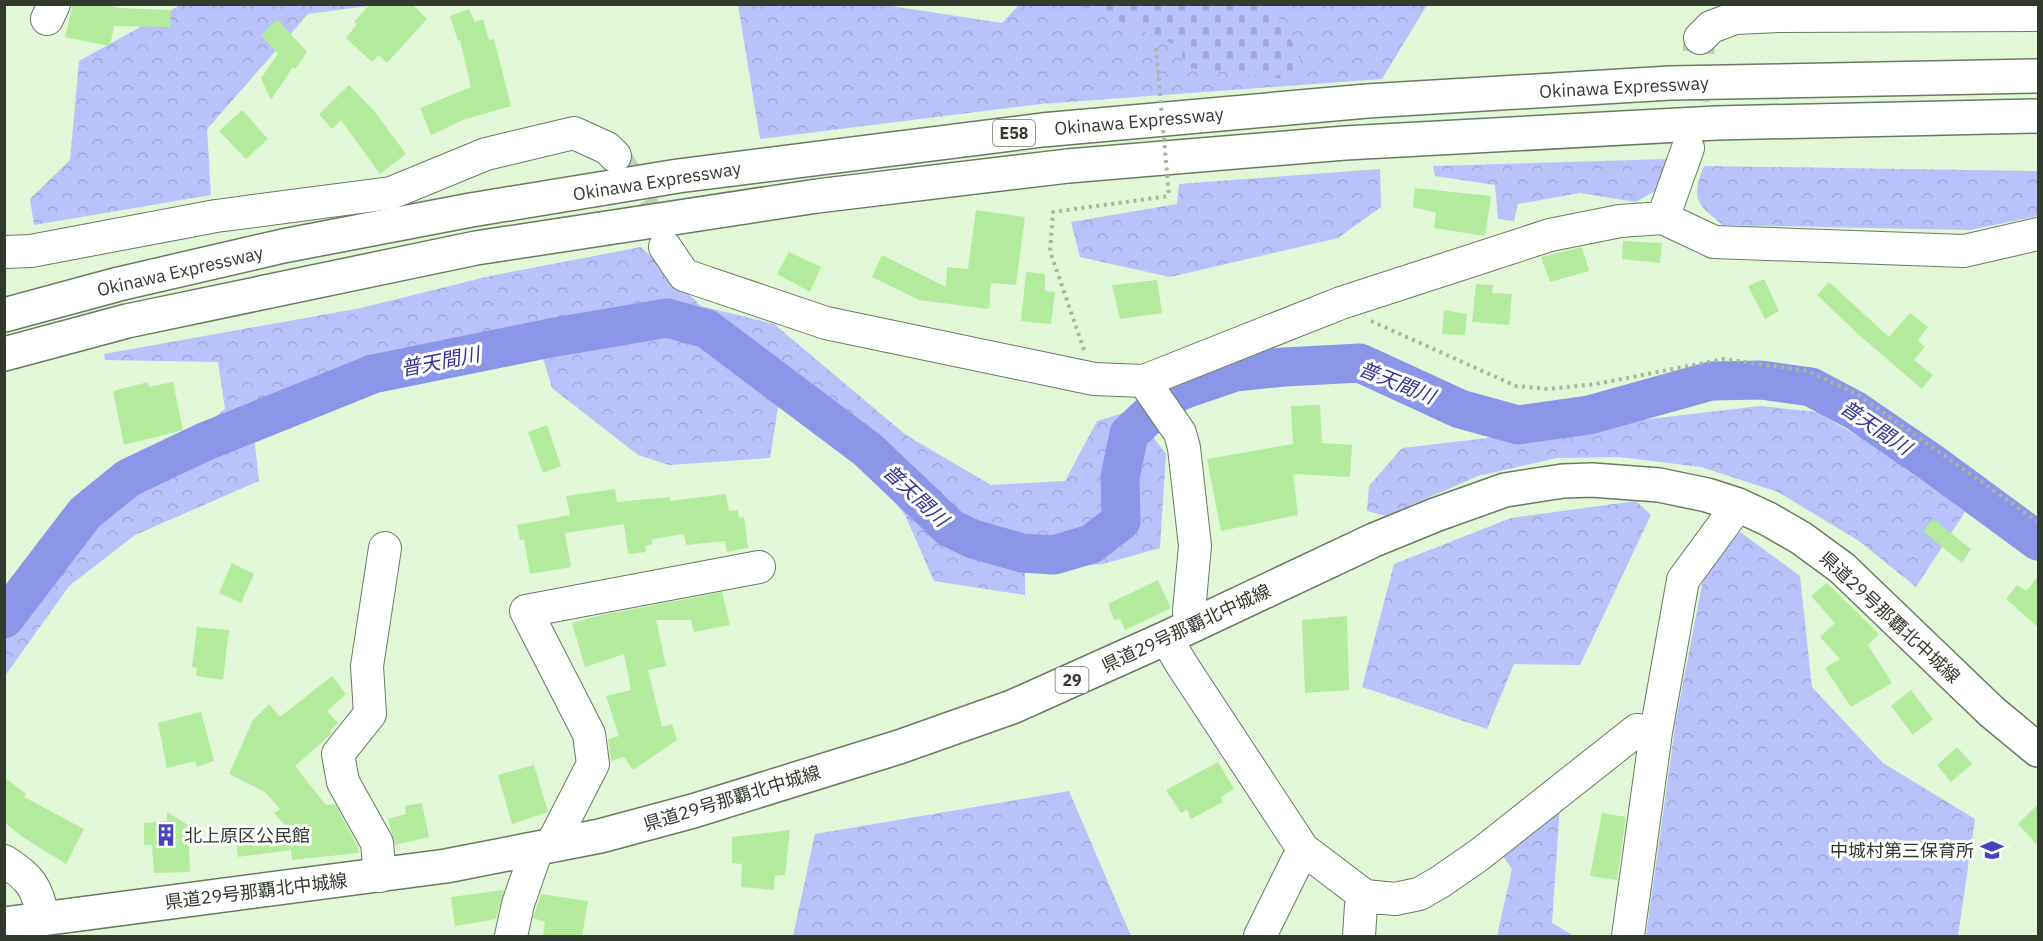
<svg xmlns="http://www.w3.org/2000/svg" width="2043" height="941" font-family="'IBM Plex Sans','Noto Sans JP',sans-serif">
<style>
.forest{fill:url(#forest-crowns)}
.cemetery{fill:url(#cemetery-stones)}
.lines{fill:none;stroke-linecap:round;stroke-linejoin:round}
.river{stroke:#8b96e9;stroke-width:39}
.building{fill:#b3ec9c}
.minor-tunnel{stroke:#bed1b6;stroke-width:32;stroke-dasharray:32 16;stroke-linecap:butt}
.minor-casing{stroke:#687b60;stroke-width:34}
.major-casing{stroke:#687b60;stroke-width:36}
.highway-casing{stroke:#687b60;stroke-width:36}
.path{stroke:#a6b89f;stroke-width:4;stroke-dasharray:3 4.5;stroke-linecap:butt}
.minor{stroke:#fff;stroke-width:32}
.major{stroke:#fff;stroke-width:33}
.highway{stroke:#fff;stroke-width:33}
.path-bridge{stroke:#a6b89f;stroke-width:4;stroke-dasharray:3 4.5;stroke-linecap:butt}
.labels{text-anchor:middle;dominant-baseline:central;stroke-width:6;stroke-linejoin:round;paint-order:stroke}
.shield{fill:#fff;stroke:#70756d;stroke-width:1.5}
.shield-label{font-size:16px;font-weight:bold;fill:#323a2e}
.street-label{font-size:18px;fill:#323a2e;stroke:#fff}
.poi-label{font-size:18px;fill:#323a2e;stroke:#fff;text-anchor:start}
.water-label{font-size:20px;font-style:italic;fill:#353493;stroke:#fff}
</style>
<defs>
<pattern id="forest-crowns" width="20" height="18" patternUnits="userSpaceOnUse" patternTransform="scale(1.5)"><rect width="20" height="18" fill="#b9c2fa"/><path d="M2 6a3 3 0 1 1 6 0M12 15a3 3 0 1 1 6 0" fill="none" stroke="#a0a7d7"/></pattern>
<pattern id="cemetery-stones" width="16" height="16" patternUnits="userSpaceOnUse" patternTransform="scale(1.5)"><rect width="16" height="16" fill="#b9c2fa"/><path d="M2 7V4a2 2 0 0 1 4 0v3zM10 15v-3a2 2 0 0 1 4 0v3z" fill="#a0a7d7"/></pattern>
</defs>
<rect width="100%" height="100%" fill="#e1f7d8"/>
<path class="forest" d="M878,4L1002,23L1020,4L1427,5L1382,79L1041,104L760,139L738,5Z
M180,5H375L308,14L207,129L211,195L34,225L30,199L70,160L79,61Z
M1669,159L1658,190L1635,202L1580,193L1518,204L1514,221L1498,219L1495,185L1435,176L1433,166Z
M1704,166L2038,171V216L1970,230L1723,225C1696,204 1691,199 1704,166Z
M1380,169L1381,207L1338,238L1170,277L1080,257L1071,222L1177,204L1179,184Z
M641,247L701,306L774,324L906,435L991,485L1065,481L1097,421L1133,410L1166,454L1160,548L1103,564L1025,572V595L934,581L905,515L808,393L779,401L770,458L669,465L638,455L552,388L541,351L398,375L360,395L254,436L259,481L135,535L69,586L5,676V609L126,468L191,436L225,409L218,362L105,360L104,354L361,308L490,276Z
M1760,406L1817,412L1895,458L1965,512L1916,587L1859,541L1778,492L1701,467L1619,457L1557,458L1478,476L1386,516L1367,511L1369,486L1402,448Z
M1636,501L1651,515L1580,665L1514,664L1487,729L1362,687L1394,564L1511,518Z
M1740,532L1800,576L1812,687L1883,763L1975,819L1958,936H1646L1676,720L1704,574Z
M1069,791L1131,936H793L815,834Z
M1560,805L1552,923L1574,936H1497L1512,869L1501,853Z"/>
<path class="cemetery" d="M1081,5H1271L1301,58L1295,80L1181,67L1183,48Z"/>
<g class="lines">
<path class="river" d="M4,619L85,513L128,478L204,442L373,374L550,338L667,318L707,329L868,450L950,528L973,539L1022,553L1054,555L1091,544L1121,521L1120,477L1129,434L1168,397L1185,389L1235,372L1284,367L1360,363L1460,409L1518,425L1589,415L1711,381L1761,380L1811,387L1856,411L1929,461L2038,541"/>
</g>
<path class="building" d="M73,4H104L119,8L171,10L170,27L114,26L110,46L65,37Z
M370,4H412L427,19L387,63L379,55L372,62L346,38L357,24L354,22Z
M469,9L475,22L483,19L489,40L494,39L511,106L463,120L431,135L420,108L471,87L460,40L458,41L450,16Z
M277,19L307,52L295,69L293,67L271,100L261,78L278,54L261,35Z
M349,85L375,112L406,154L380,174L341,120L332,129L319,114Z
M242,110L268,139L246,159L219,131Z
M1415,188L1491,196L1485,236L1434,228L1436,213L1413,207Z
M976,210L1025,217L1016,285L991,283L989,309L919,300L872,277L882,255L946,287L947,267L968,269Z
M1623,241L1662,243L1660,263L1622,259Z
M1582,247L1589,271L1550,282L1541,257Z
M789,252L821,267L810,292L777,274Z
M1026,272L1045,274V291L1055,292L1051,324L1021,321Z
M1764,279L1779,311L1765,319L1748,286Z
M1157,280L1162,313L1120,319L1112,285Z
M1829,282L1889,337L1910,313L1928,327L1918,340L1925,347L1914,360L1933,375L1922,389L1858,334L1817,295Z
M1476,284L1493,285L1492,293L1512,294L1509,325L1472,322Z
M1444,310L1467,314L1465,335L1442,334Z
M148,382L149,387L173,382L183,430L124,445L113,391Z
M1320,405L1322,443L1352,445L1350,477L1293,474L1298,515L1221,531L1207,459L1293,444L1291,406Z
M547,425L561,466L543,473L528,432Z
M615,489L617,502L670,497V501L726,494L729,511L738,510L739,518L744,517L748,548L727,552L725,541L686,545L684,534L652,539V544L645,546L646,552L628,554L624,524L565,533L571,567L530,574L524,540H520L517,525L570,515L566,496Z
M1933,519L1971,549L1962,563L1923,531Z
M232,563L254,574L241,603L219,593Z
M2038,577V627L2006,599L2017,585L2026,591Z
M1158,580L1171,608L1125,630L1120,619L1114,620L1108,604Z
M1827,583L1879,634L1868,645L1892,683L1851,707L1825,668L1840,659L1820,637L1835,623L1811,596Z
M722,592L730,625L694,632L691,620H656L666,666L648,670L662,727L672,724L677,740L633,770L624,757L611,761L608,739L619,736L606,696L631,690L624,654L585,667L572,623L593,617Z
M1347,616L1349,690L1305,693L1302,620Z
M197,627L229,630L223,680L196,676L197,668L192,667Z
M332,676L346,694L327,711L338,723L330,731L331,734L329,736L295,766L326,805L335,804L358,847L359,853L292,860L291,850L238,857L234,832L286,826L274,813L280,809L265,792L229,774L253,720L269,704L280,717Z
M1911,690L1933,719L1913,735L1891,706Z
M201,712L214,761L197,767L195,761L167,768L158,723Z
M1957,747L1972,764L1951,782L1937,765Z
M1218,762L1234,789L1221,797L1223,802L1191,819L1187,810L1181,813L1166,790Z
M534,765L548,812L512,824L498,775Z
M4,777L26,794L24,797L84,829L66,864L21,836L4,822Z
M422,803L429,837L395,845L388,819L406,814L405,806Z
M2038,804V846L2018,824Z
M167,812L188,825L190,872L154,873L152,845H144V823L167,821Z
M1602,813L1626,817L1617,880L1590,876Z
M790,830L785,875L775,876L774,890L741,887L742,864L732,863V837Z
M504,890L496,919L455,926L451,897Z
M541,894L588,901L582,936H543L545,922L533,918Z"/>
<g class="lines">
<path class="minor-tunnel" d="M1688,148L1700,38
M618,161L663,243"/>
<g class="minor-casing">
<path id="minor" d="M47,19L54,4
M1700,38L1711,27L1735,18L1779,16L2038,15
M1663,218L1688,148
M665,247L684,275L826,323L1094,379L1144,381L1341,303L1550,235L1620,221L1663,218L1714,242L1964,251L2038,234
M4,252L31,251L216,216L391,193L486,154L574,133L607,148L615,156
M1144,381L1180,433L1184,448L1195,546L1189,611L1190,627
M1166,638L1182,665L1303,849L1365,896L1395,899L1419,894L1440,882L1479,855L1637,730L1656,732
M551,846L593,764L589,734L526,611L759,567
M4,861C30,877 38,888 43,918
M380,876L377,843L343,782L338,754L370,714L367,666L385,548
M511,936L518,904L537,849
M1260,936L1303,849
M1359,936L1361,905L1365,896
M1628,936L1656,732L1683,580L1738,505"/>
</g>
<g class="major-casing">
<path id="major" d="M4,924L446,866L600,836L693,811L899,747L1012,707L1166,638L1374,540L1435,515L1505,490L1563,481L1592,480L1659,485L1707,495L1738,505L1768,519L1801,538L1842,568L1992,712L2038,750"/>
</g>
<g class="highway-casing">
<path id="highway" d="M4,315L119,284L283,246L471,210L678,176L1042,130L1367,101L1670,83L2038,76
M4,354L127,321L476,248L817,196L1068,166L1345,143L1716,123L2038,116"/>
</g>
<path class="path" d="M1371,321L1516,386L1548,389L1596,384L1724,359L1808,371L1857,394L2038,522
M1084,350L1050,251L1053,212L1169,196"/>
<use href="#minor" class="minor"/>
<use href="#major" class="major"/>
<use href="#highway" class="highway"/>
<path class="path-bridge" d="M1156,48L1169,196"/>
</g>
<defs>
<g id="building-bare" transform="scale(1.8)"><path d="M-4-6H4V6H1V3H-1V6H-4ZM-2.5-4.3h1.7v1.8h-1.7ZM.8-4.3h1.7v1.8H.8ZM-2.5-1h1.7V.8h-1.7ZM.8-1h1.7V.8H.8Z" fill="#4645bb" stroke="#fff" stroke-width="2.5" paint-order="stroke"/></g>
<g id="school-bare" transform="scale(1.8)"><path d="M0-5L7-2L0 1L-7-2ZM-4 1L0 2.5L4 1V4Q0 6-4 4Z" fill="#4645bb" stroke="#fff" stroke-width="2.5" paint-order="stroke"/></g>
</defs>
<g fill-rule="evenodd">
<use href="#building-bare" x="166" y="835"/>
<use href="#school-bare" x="1992" y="850"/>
</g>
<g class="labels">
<g class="shield">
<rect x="993" y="120" width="42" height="26" rx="4.5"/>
<rect x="1055.5" y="667" width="33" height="26" rx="4.5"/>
</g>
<g class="shield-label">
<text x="1014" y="133">E58</text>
<text x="1072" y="680">29</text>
</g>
<g class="street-label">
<text transform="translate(1624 87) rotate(-3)">Okinawa Expressway</text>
<text transform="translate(1139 121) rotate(-5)">Okinawa Expressway</text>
<text transform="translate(657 181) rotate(-9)">Okinawa Expressway</text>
<text transform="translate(180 271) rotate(-13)">Okinawa Expressway</text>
<text transform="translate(1890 617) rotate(43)">県道29号那覇北中城線</text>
<text transform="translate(1186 628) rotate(-25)">県道29号那覇北中城線</text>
<text transform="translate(732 798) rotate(-17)">県道29号那覇北中城線</text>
<text transform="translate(256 891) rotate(-7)">県道29号那覇北中城線</text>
</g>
<g class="poi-label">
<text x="184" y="835">北上原区公民館</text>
<text x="1974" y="850" text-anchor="end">中城村第三保育所</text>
</g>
<g class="water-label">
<text transform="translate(440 361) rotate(-11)">普天間川</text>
<text transform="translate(1397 382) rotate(22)">普天間川</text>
<text transform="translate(1876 427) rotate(34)">普天間川</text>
<text transform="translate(916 495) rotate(43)">普天間川</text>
</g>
</g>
<rect width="2043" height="941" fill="none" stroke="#323a2e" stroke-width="12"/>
</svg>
